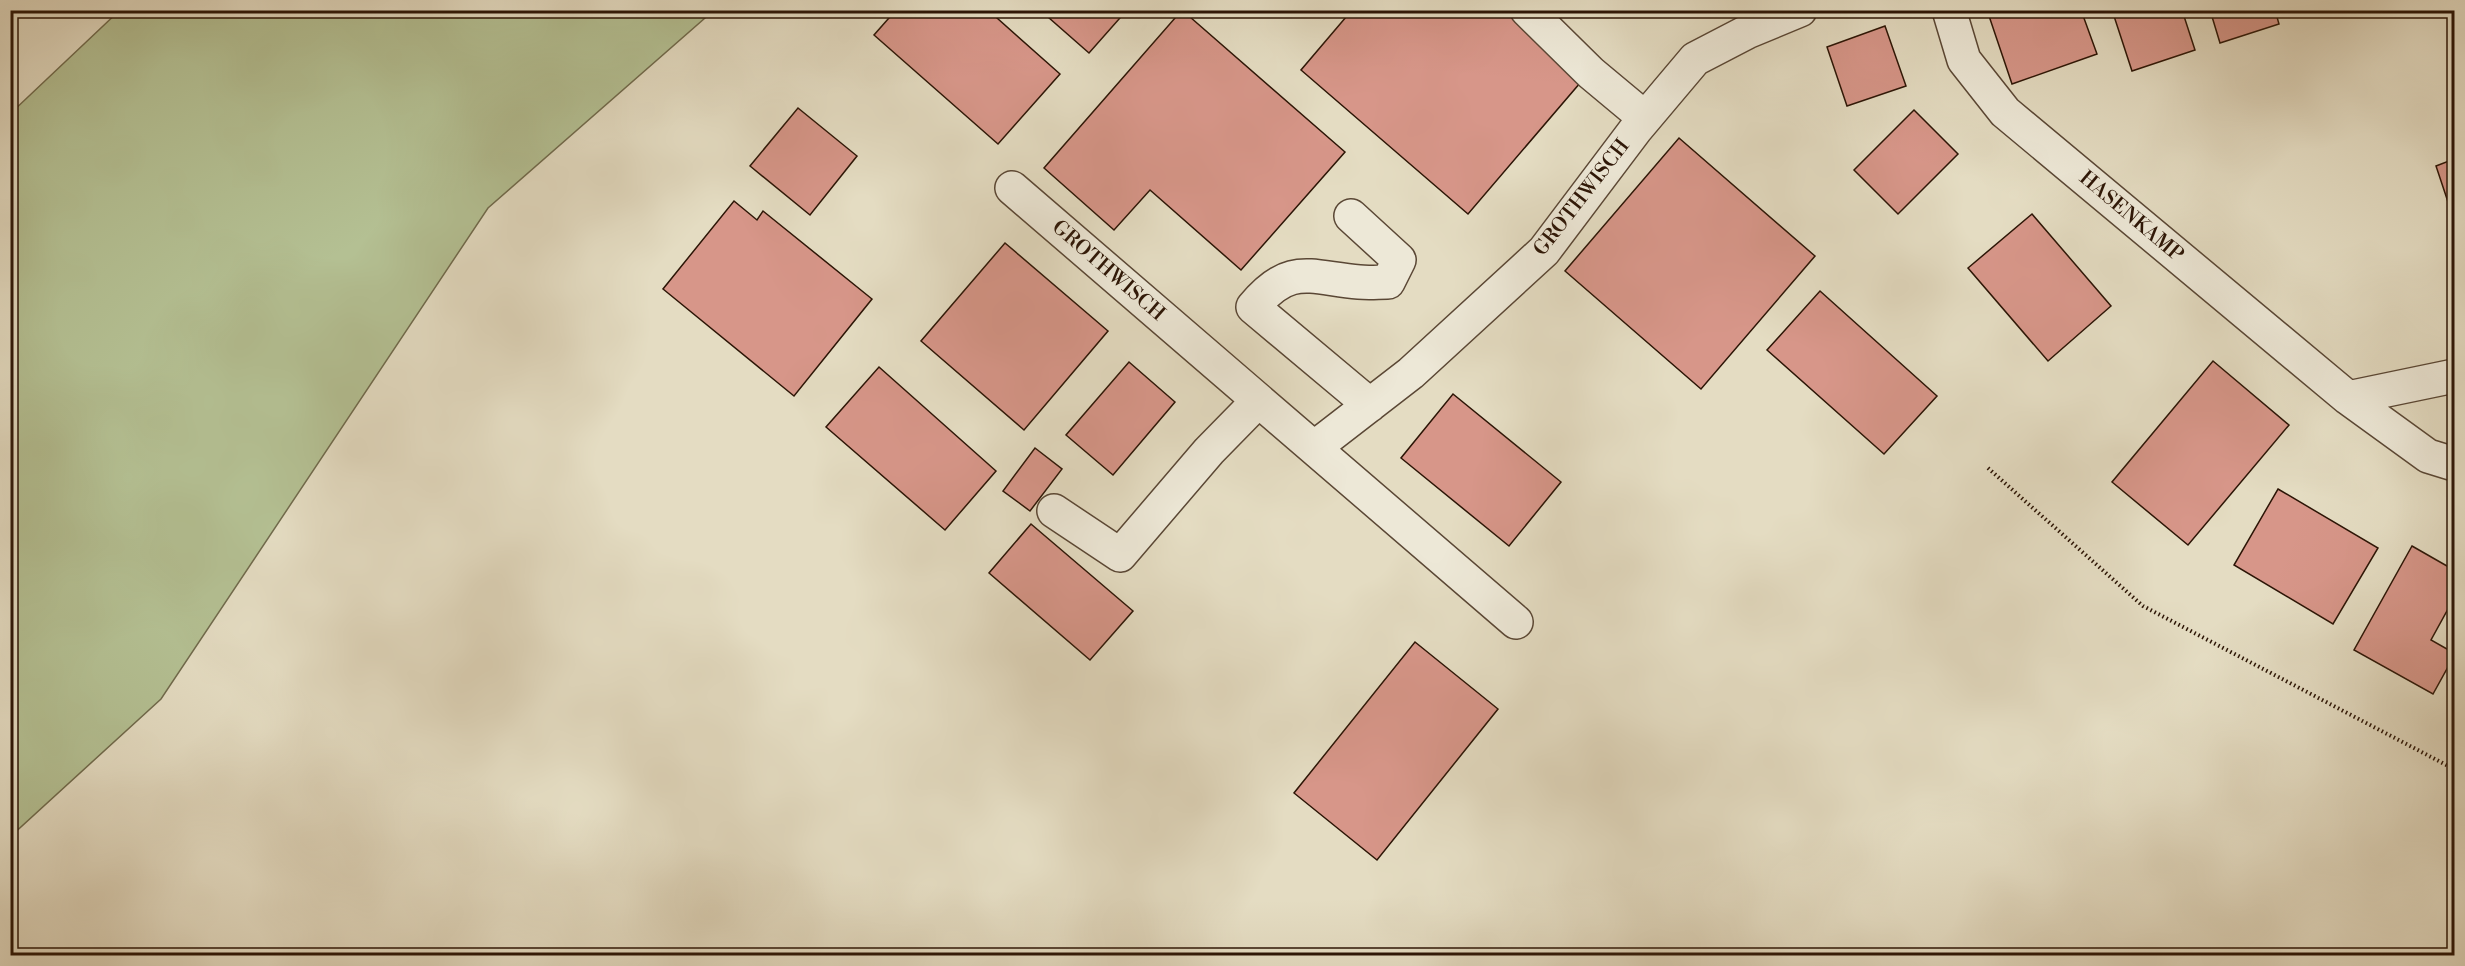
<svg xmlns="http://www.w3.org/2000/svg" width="2465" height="966" font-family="'Libre Bodoni',serif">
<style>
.green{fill:#b4c093;stroke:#706a4c;stroke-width:1.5}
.building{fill:#d79689;stroke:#2c1506;stroke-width:1.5}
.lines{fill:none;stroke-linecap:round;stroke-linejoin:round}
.minor-casing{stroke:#5a4735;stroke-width:36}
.path{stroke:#2c1506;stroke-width:4;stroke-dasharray:1.5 3;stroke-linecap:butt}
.minor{stroke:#ede8d7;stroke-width:33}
.labels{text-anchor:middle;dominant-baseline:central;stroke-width:6;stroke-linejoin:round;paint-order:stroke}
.street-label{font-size:20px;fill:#2c1506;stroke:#ede8d7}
</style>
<rect width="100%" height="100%" fill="#e4dcc2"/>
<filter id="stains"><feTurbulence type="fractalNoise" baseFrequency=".00333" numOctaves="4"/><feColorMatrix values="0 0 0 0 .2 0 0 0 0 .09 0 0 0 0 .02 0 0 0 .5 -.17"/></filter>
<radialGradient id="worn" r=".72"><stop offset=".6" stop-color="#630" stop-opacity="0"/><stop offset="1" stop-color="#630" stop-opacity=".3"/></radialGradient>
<path class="green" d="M120,10L713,11L488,208L161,699L11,836V113Z"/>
<path class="building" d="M896,10H988L1060,74L998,144L874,35Z
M1040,10H1127L1089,53Z
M1182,10L1345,152L1241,270L1150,190L1114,230L1044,168Z
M1352,10H1510L1586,76L1468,214L1301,70Z
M1987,10H2081L2097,54L2012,84Z
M2112,10H2182L2195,50L2132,71Z
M2210,10H2275L2279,24L2220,43Z
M1885,26L1906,86L1847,106L1827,47Z
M798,108L857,156L810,215L750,166Z
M1914,110L1958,154L1898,214L1854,170Z
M1679,138L1815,256L1701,389L1565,271Z
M2454,159V220L2436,166Z
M734,201L757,220L763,211L872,299L794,396L663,289Z
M2032,214L2111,306L2048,361L1968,268Z
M1005,243L1108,331L1024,430L921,341Z
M1820,291L1937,396L1884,454L1767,350Z
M2213,361L2289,425L2188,545L2112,482Z
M1129,362L1175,402L1113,475L1066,435Z
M879,367L996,471L945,530L826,427Z
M1453,394L1561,482L1509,546L1401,458Z
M1035,448L1062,469L1030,511L1003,491Z
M2278,489L2378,548L2333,624L2234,565Z
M1031,524L1133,611L1090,660L989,573Z
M2412,546L2454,570V598L2431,640L2454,653V656L2433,694L2354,650Z
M1415,642L1498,709L1377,860L1294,793Z"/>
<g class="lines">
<g class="minor-casing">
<path id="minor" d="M1527,10L1591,73L1645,118
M1949,10L1964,60L2005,112L2348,398L2428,456L2454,464
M1012,188L1516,622
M1351,216L1399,260L1388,282C1378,282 1369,283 1359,282C1310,278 1290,262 1253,307L1370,405
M2348,398L2454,376
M1314,448L1411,373L1544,251L1636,129L1695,59L1747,32L1800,10
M1054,511L1120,555L1209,451L1258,401"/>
</g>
<path class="path" d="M1988,468L2143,606L2454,769"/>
<use href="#minor" class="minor"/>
</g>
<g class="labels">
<g class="street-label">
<text transform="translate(1582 198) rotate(-52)">GROTHWISCH</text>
<text transform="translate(2131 217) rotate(40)">HASENKAMP</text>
<text transform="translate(1108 271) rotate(41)">GROTHWISCH</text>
</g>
</g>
<rect width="2465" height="966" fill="none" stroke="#e4dcc2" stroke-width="36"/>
<rect x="12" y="12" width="2441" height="942" fill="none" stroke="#2c1506" stroke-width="3"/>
<rect x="18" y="18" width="2429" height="930" fill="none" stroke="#2c1506" stroke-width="1.5"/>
<rect width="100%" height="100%" filter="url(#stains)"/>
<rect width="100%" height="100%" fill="url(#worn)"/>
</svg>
